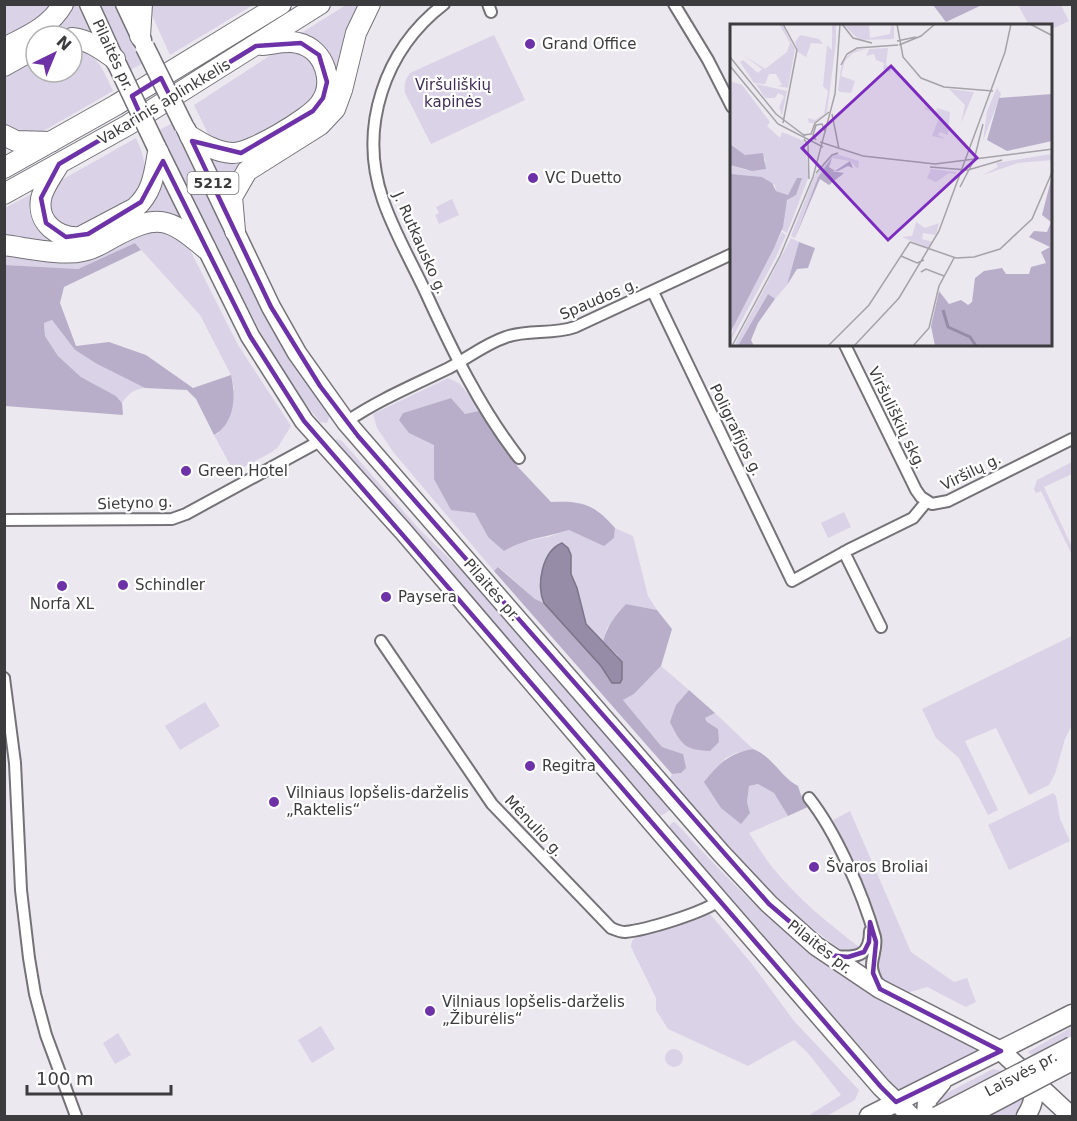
<svg xmlns="http://www.w3.org/2000/svg" width="1077" height="1121" font-family="'DejaVu Sans',sans-serif">
<style>
.green{fill:#dad2e6}
.forest{fill:#b9aeca}
.water{fill:#978ca8;stroke:#7c7488;stroke-width:1.5}
.lines{fill:none;stroke-linecap:round;stroke-linejoin:round}
.street-casing{stroke:#747277;stroke-width:14}
.primary-casing{stroke:#747277;stroke-width:21}
.highway-casing{stroke:#747277;stroke-width:22}
.street{stroke:#fff;stroke-width:10}
.primary{stroke:#fff;stroke-width:18}
.highway{stroke:#fff;stroke-width:20}
.primary-bridge-casing{stroke:#747277;stroke-width:21;stroke-linecap:butt}
.primary-bridge{stroke:#fff;stroke-width:18}
.marked{fill:none;stroke:#6e32a8;stroke-width:4.5;stroke-linejoin:round}
.poi-dot{fill:#6e32a8;stroke:#fff;stroke-width:2}
.labels{text-anchor:middle;dominant-baseline:central;stroke-width:4.5;stroke-linejoin:round;paint-order:stroke}
.shield{fill:#fff;stroke:#767677;stroke-width:1.5}
.shield-label{font-size:14px;font-weight:bold;fill:#3c3b3d}
.poi-label{font-size:15px;fill:#3c3b3d;stroke:#fff;text-anchor:start}
.street-label{font-size:15px;fill:#3c3b3d;stroke:#fff}
.park-label{font-size:15px;fill:#412e57;stroke:#fff}
.inset-river{fill:none;stroke:#978ca8;stroke-width:3}
.inset-road{fill:none;stroke:#a5a3a8;stroke-width:1.5}
.view{fill:#7b2cbf;fill-opacity:0.15;stroke:#7b2cbf;stroke-width:3}
.inset-edge{fill:none;stroke:#3c3b3d;stroke-width:3}
</style>
<rect width="100%" height="100%" fill="#ebe8ef"/>
<path class="green" d="M78,4L93,38L69,31L39,36L70,5Z
M147,4L253,5L170,55Z
M5,5H57L5,42Z
M95,5H119L145,62L127,72Z
M346,5H363L334,96L225,192L206,153L216,157L331,97L298,35Z
M1018,5H1061L1069,21L1052,29V26L1029,25Z
M494,35L525,100L431,144L405,93C404,84 405,80 410,73Z
M72,44C99,58 100,63 113,91L40,133L31,135L5,129V74L36,56V72H72Z
M277,51L307,52L322,77L310,106L241,147L212,142L194,105Z
M174,122L330,414L327,423L320,422C288,384 264,338 240,294C211,241 182,188 156,132Z
M136,138C147,162 146,170 141,195L78,233L51,220L48,195L58,182Z
M161,181L183,222L81,246L5,238V208L33,193L70,243Z
M452,199L459,215L439,224L435,215L439,213L436,207Z
M147,228L170,231L188,246L238,345L291,426L278,447L272,452L234,472L214,435L218,434L234,388L231,375L200,315L135,243L78,269L5,265L4,251Z
M52,320L75,350L97,364L145,388C134,389 128,394 122,403L116,396L81,377L58,356L45,336L44,323Z
M448,378L459,383L484,413L478,411L465,414L451,398L403,413L409,433L425,440L436,436L488,537L516,543L548,537L569,530L604,545L614,538L615,528L633,536L648,596L657,610L626,604L607,628L603,642L586,624L577,588L571,574L572,564L559,544L550,554L541,594L544,603L535,599L499,567L494,571L394,453L377,428L373,414Z
M337,439L342,441L420,530L466,575L670,810L661,816L333,443Z
M1072,462V474L1044,487L1072,547V555L1041,491L1036,493L1034,489L1037,480Z
M844,512L851,527L828,538L821,523Z
M1072,636V725L1065,739L1055,774L1049,785L1029,795L996,728L965,741L998,810L988,815L959,758L936,738L922,709Z
M661,666L689,690L676,705L707,722L705,718L715,713L753,749L736,753L724,759L750,813L747,802L749,786L758,784L774,793L788,816L749,833C757,845 764,857 773,868C798,899 830,925 862,949L859,951L844,952C778,905 721,844 668,784L672,774L681,773L683,754L662,747L623,700L634,694Z
M205,702L220,726L180,750L165,726Z
M1053,793L1056,796L1060,819L1070,841L1009,870L988,825Z
M850,811L911,952L954,982L967,978L976,1002L966,1007L927,987L907,993L885,984L878,976L864,892L833,820Z
M673,822L676,823C732,884 791,945 861,988C900,1011 943,1029 984,1049L900,1093L671,829L669,826Z
M710,914L752,964L794,1021L859,1090L855,1100L827,1116H808L841,1095L807,1052L794,1040L748,1066L668,1029L656,1010V998L631,947L632,941L638,935Z
M321,1026L335,1049L312,1063L298,1040Z
M1072,1027V1038L1035,1058L1028,1052Z
M118,1033L131,1055L115,1064L103,1043Z
M665 1058a9 9 0 1 1 18 0a9 9 0 1 1-18 0Z
M993,1069L1008,1072L964,1095L934,1107L943,1095Z
M1027,1097L1018,1116H987Z"/>
<path class="forest" d="M933,5H982L946,22Z
M135,243L141,250L64,287L60,303L76,346L109,342L146,355L193,388L231,375C236,396 235,423 214,435L196,399L187,390L145,388L97,364L75,350L52,320L44,323L45,336L58,356L81,377L116,396L122,403L123,415L5,406V265L78,269Z
M451,398L465,414L478,411L484,413L518,467L551,502C583,501 594,504 615,528L614,538L604,546L569,530C547,537 523,539 504,551L488,537L475,513L451,510L434,479V445L409,433L399,420L403,413Z
M498,567L535,599L544,603L601,666L608,678L618,656L603,642C607,626 615,616 626,604L657,610L672,629L661,666L634,694L623,700L662,747L683,754L686,768L681,773L672,774L494,571Z
M689,690L715,713L705,718L707,722L718,729L719,742L710,751C684,750 681,744 670,722L676,705Z
M753,749C772,756 781,777 798,786L801,795L810,806L788,816L774,793L758,784L749,786L747,802L750,813L741,824L721,808L704,782C718,764 730,753 753,749Z"/>
<path class="water" d="M562,543L568,548L571,555V574L577,588L586,624L622,662V679L620,683H612L601,666L544,603C536,585 542,551 562,543Z"/>
<g class="lines">
<g class="street-casing">
<path id="street" d="M444,4C384,50 358,128 383,200C394,232 411,261 425,291C452,350 480,408 519,458
M488,4L491,12
M674,4L708,60L732,107
M653,292L792,581L848,550L913,518L927,501
M845,345L916,490L921,497L932,504L948,501L1072,439
M346,422C378,400 414,385 449,368C468,358 485,344 506,337C528,329 552,335 575,327L732,254
M4,520L172,519L186,514L320,441
M844,552L881,627
M381,641L492,804L611,928C616,930 620,932 625,932C646,930 703,913 720,900
M4,678L15,763L21,890L29,958L35,994L46,1035L76,1116
M809,798C836,832 863,894 875,937C877,947 873,954 872,964C871,972 876,980 879,986
M834,956C856,958 870,957 870,931"/>
</g>
<g class="primary-casing">
<path id="primary" d="M89,4L116,63
M125,4L142,40
M186,129L271,307L297,353L346,422L721,853L769,904L816,946L880,989L1001,1051L1071,1116
M156,146L250,336L304,421L403,531L661,833L881,1087L911,1116
M869,1116L1072,1014
M926,1116L927,1100L942,1082
M1026,1116C1035,1102 1036,1092 1027,1077"/>
</g>
<g class="highway-casing">
<path id="highway" d="M140,36L142,4
M72,38C89,40 101,49 115,59
M4,48C27,36 50,27 63,4
M4,66L36,48
M4,135L16,141L51,142
M190,136C203,144 216,152 232,153C250,154 308,119 319,105C336,84 325,49 298,43C287,40 274,44 262,45
M59,164C53,175 43,187 41,199C37,223 58,239 80,237L135,208C153,192 154,174 158,152
M4,168L116,105L281,4
M4,194L128,125L320,4
M235,231L232,197L247,171L320,125L335,109L342,90L356,33L370,4
M4,245C28,248 61,256 83,251C94,249 103,243 112,238C158,213 168,217 206,249"/>
</g>
<use href="#street" class="street"/>
<use href="#primary" class="primary"/>
<use href="#highway" class="highway"/>
<g class="primary-bridge-casing">
<path id="primary-bridge" d="M145,47L184,126
M117,64L156,146
M937,1116L1072,1046
M968,1116L1072,1061"/>
</g>
<use href="#primary-bridge" class="primary-bridge"/>
</g>
<path class="marked" d="M301,43L319,55L327,82L323,98L313,111L241,153L192,141L271,307L320,386L358,436L769,904L829,955L848,957L864,952L869,942L870,922L876,942L873,973L880,989L1001,1051L896,1102L881,1087L304,421L250,336L163,161L141,202L88,234L66,237L46,223L41,198L59,164L141,116L132,96L161,78L171,98L256,46Z"/>
<g class="poi-dot">
<circle cx="530" cy="44" r="6"/>
<circle cx="533" cy="178" r="6"/>
<circle cx="186" cy="471" r="6"/>
<circle cx="123" cy="585" r="6"/>
<circle cx="62" cy="586" r="6"/>
<circle cx="386" cy="597" r="6"/>
<circle cx="530" cy="766" r="6"/>
<circle cx="274" cy="802" r="6"/>
<circle cx="814" cy="867" r="6"/>
<circle cx="430" cy="1011" r="6"/>
</g>
<g class="labels">
<rect class="shield" x="187.5" y="172" width="51" height="22" rx="4.5"/>
<g class="shield-label">
<text x="213" y="183">5212</text>
</g>
<g class="poi-label">
<text x="542" y="44">Grand Office</text>
<text x="545" y="178">VC Duetto</text>
<text x="198" y="471">Green Hotel</text>
<text x="135" y="585">Schindler</text>
<text x="398" y="597">Paysera</text>
<text x="62" y="604" text-anchor="middle">Norfa XL</text>
<text x="542" y="766">Regitra</text>
<text x="286" y="793">Vilniaus lopšelis-darželis<tspan x="286" dy="17">„Raktelis“</tspan></text>
<text x="826" y="867">Švaros Broliai</text>
<text x="442" y="1002">Vilniaus lopšelis-darželis<tspan x="442" dy="17">„Žiburėlis“</tspan></text>
</g>
<g class="street-label">
<text transform="translate(113 55) rotate(65)">Pilaitės pr.</text>
<text transform="translate(164 102) rotate(-31)">Vakarinis aplinkkelis</text>
<text transform="translate(420 243) rotate(66)">J. Rutkausko g.</text>
<text transform="translate(599 299) rotate(-23)">Spaudos g.</text>
<text transform="translate(897 418) rotate(64)">Viršuliškių skg.</text>
<text transform="translate(736 430) rotate(64)">Poligrafijos g.</text>
<text transform="translate(971 472) rotate(-26)">Viršilų g.</text>
<text transform="translate(135 503) rotate(-2)">Sietyno g.</text>
<text transform="translate(492 590) rotate(49)">Pilaitės pr.</text>
<text transform="translate(534 826) rotate(47)">Mėnulio g.</text>
<text transform="translate(820 947) rotate(38)">Pilaitės pr.</text>
<text transform="translate(1021 1074) rotate(-28)">Laisvės pr.</text>
</g>
<g class="park-label">
<text x="453" y="85">Viršuliškių<tspan x="453" dy="17">kapinės</tspan></text>
</g>
</g>
<g transform="translate(730 24)">
<rect width="322" height="322" fill="#ebe8ef"/>
<path d="M49,0H52L65,25L58,64L47,62L52,61L46,50H39L35,60L24,59L10,38L13,36L28,49L32,45L13,31L35,45L57,28L60,19ZM102,0H106V18L97,88L83,99H79L78,94L85,96L94,90L98,67L93,62L97,21L102,26ZM113,0H164V15L129,16ZM139,0L161,1L160,10L140,14ZM70,11L89,15L93,20L81,19L76,33L68,28L65,18ZM158,24L156,41L162,44L160,48L153,45L154,39L146,36L144,30L136,32L139,25ZM136,25L123,29L115,37L111,52L125,57L121,69L110,68L108,66L111,44L114,35L125,26ZM0,57L12,61L40,98L37,102L50,114L52,108L74,117L79,152L57,209L52,206L54,185L67,154L58,171L46,167L45,161L0,150V141L16,146L36,138L33,130L15,131L0,120ZM26,60L57,67L52,91L49,83L54,72L48,69L45,74H35ZM267,64L271,70L253,117L257,87ZM219,65L244,68L231,99L235,81ZM196,79V84L206,89L207,84L220,88L218,111L210,108L208,111L216,115L202,112L210,91L195,85ZM106,130L129,137L128,145L120,137L102,134L99,140L88,153L65,214L61,212L85,151L102,132ZM322,130V136L288,139L253,151L268,143L266,139ZM201,145L226,148L224,157L225,150L219,149L206,158L197,154ZM186,198L195,204L209,199L206,211L193,209L192,215L203,218L198,224L172,213L182,212ZM52,208L56,211L45,235L0,318L5,296ZM61,214L69,218L57,261L45,275L37,271L18,307L8,322H4Z" fill="#dad2e6" fill-rule="evenodd"/>
<path d="M322,70V117L277,127L257,116L269,74ZM0,120L15,131L33,129L36,145L22,147L0,141ZM102,134L99,143L105,147L120,137L123,144L118,142L108,147H101L114,149L99,161L90,155L65,214L88,153ZM0,150L32,153L42,159L46,167L58,171L67,154H72L66,171L57,176L53,203L44,224L0,309ZM322,152V321L205,322L201,302L209,267L219,280L231,276L238,281L242,278L245,254L254,247L272,244L276,250H299L301,243L316,239L311,228L320,223L299,213L304,207L317,208L321,198L312,191ZM69,218L85,224L78,244L67,245L57,261ZM38,270L45,275L28,299L21,316L24,322H8Z" fill="#b9aeca"/>
<path class="inset-river" d="M213,286L218,303L240,313L246,322"/>
<path class="inset-road" d="M112,0L123,14L142,19M167,0L173,33L191,54L214,63L263,67M300,0L323,12M167,17L186,13M169,21L191,12L205,0M0,33L46,90L75,112M111,41L117,30L127,24L168,21M0,42L48,100L93,123M102,90L109,125M53,99L67,26L53,0M73,111L81,110L85,99L99,88M74,115L78,121L79,155M86,116L83,111L86,101L92,100L95,107M90,118L133,132L205,140L323,125M200,143L238,146L272,136M86,149L102,131L108,129M230,163L244,136L253,100M180,218L226,234L244,233L270,225L302,195L323,146M171,232L187,239L194,236M191,248L196,245L214,252M2,322L50,232L83,153L105,70L110,0M98,322L139,281L180,218M124,322L169,274L209,207L275,28L281,0M183,322L199,304L209,262L224,234"/>
<path class="view" d="M161,42L247,134L158,216L72,124Z"/>
<rect width="322" height="322" class="inset-edge"/>
</g>
<rect width="1077" height="1121" fill="none" stroke="#3c3b3d" stroke-width="12"/>
<g transform="translate(54 54) rotate(43)"><circle r="28" fill="#ffffff" stroke="#b1b1b1" stroke-width="1.5"/>
<path d="M0-4.5L10 22L0 15L-10 22Z" fill="#6e32a8"/>
<text y="-9" font-size="16" font-weight="bold" text-anchor="middle" fill="#3c3b3d">N</text>
</g>
<path d="M27 1085v9h144v-9" fill="none" stroke="#3c3b3d" stroke-width="3"/>
<text x="36" y="1085" font-size="18" fill="#3c3b3d" stroke="#ffffff" stroke-width="4.5" paint-order="stroke">100 m</text>
</svg>
